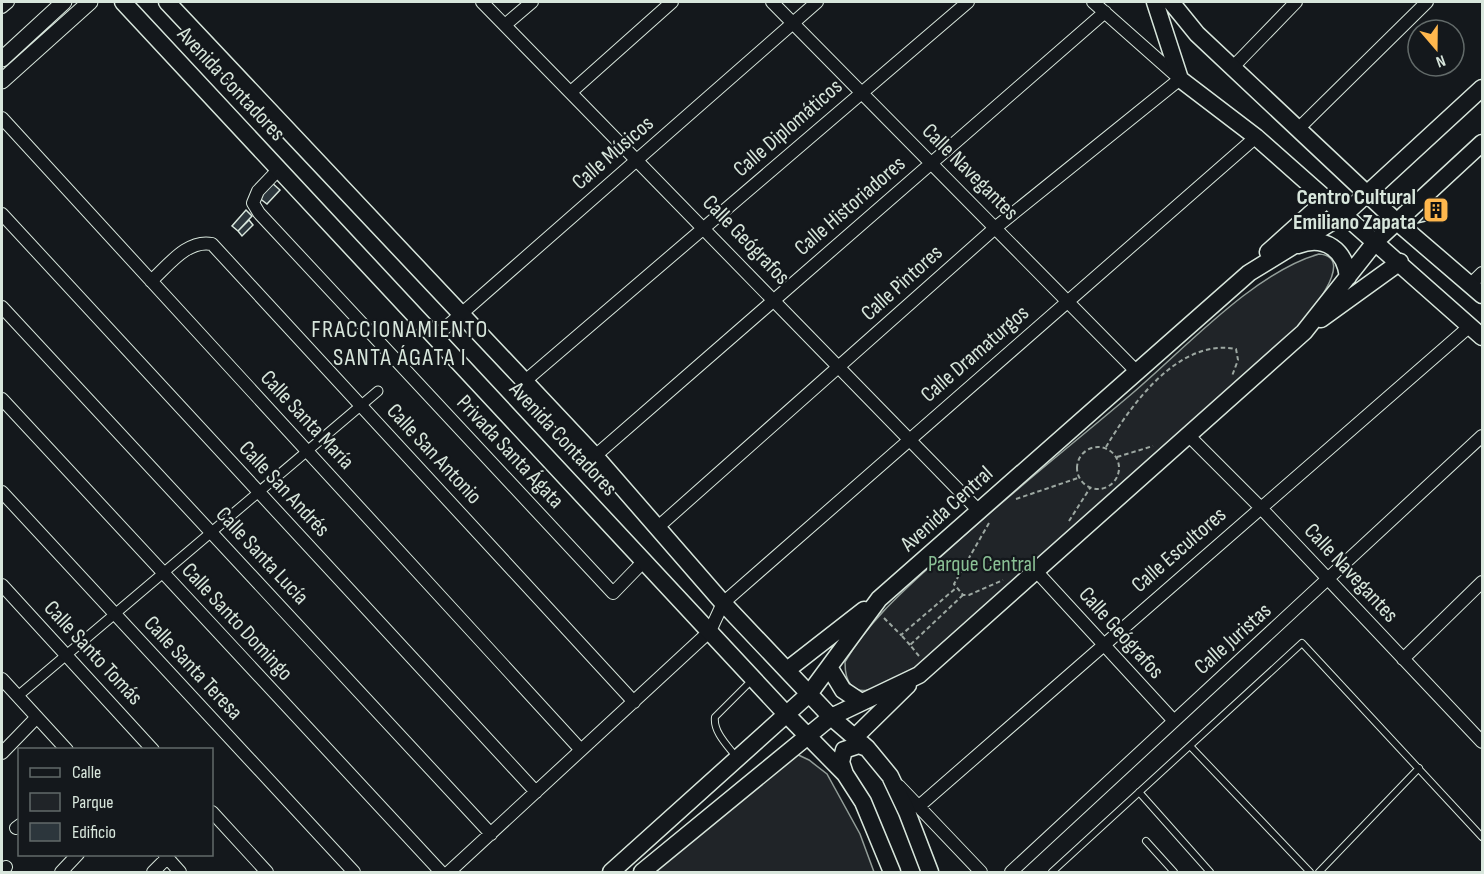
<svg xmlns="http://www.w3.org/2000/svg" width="1484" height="874" font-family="'Sofia Sans Condensed',sans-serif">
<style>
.green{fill:#202428;stroke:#939e99;stroke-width:1.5}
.building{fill:#2c363c;stroke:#d8e6dc;stroke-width:1.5}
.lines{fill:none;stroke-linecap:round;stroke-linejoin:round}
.service-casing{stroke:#d8e6dc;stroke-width:8}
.pedestrian-casing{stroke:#d8e6dc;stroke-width:11}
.minor-casing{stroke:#d8e6dc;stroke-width:14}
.tertiary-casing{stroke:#d8e6dc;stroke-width:17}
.secondary-casing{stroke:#d8e6dc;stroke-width:19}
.path{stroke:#9da8a2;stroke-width:2;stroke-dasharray:4.5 3;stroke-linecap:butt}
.service{stroke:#14181c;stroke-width:6}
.pedestrian{stroke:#14181c;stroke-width:9}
.minor{stroke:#14181c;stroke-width:12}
.tertiary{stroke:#14181c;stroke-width:15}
.secondary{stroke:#14181c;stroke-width:16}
.labels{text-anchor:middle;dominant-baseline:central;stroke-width:4.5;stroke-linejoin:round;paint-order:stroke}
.street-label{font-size:22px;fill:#d8e6dc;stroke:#14181c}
.poi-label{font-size:22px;font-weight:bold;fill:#d8e6dc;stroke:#14181c;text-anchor:end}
.park-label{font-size:22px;fill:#8ac095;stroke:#14181c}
.neighbourhood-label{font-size:24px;letter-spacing:1.5px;fill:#d8e6dc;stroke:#14181c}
</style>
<rect width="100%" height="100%" fill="#14181c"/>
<path class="green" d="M1319,254C1364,257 1292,335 1281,349L918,666C894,679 845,716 845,662C868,622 901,593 935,562C997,504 1063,452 1128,397C1181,353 1252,273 1319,254Z
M792,752L809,760L827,774L860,834L874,872H654Z"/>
<path class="building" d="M271,182L280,190L267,204L258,197Z
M1437,203L1447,216L1418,223Z
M246,210L252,216L238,231L232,226Z
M249,220L253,225L242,236L238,231Z"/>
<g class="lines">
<g class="service-casing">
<path id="service" d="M1190,746L1310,872
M737,758C728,746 713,732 715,717L753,679
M1139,792L1210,872
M1146,841L1174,872
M1052,872L1302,643L1482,837
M1319,872L1419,768"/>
</g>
<g class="pedestrian-casing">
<path id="pedestrian" d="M18,696L378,391"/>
</g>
<g class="minor-casing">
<path id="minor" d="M482,2L978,510
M772,2L1138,373
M2,7L8,2
M505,25L532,2
M1233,67L1296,2
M571,92L672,2
M2,118L581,750
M1298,129L1427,2
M279,169L258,191L253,203L259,213L613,593L645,560
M2,214L536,792
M151,281C168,266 187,239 212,244L634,702
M1471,284L1482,273
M2,307L491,834
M436,336L817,2
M525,381L968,2
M2,399L441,872
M1188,435L1260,507L1482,742
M595,456L1105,12
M2,492L354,872
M658,527L995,228L1180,79L1093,2
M1037,572L1174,721
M2,585L153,750
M1403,659L1482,582
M2,679L67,750
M2,753L37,717
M899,786L981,872
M918,807L1470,326
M212,812L267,872
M16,828L20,825
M164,854L180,872
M2,870L6,867
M61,872L78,854
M153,872L167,858
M449,872L710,631L723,603L1256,137
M1011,872L1482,436"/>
</g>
<g class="tertiary-casing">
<path id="tertiary" d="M2,59L64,2
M2,81L90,2"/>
</g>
<g class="secondary-casing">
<path id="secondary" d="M123,2L787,715L845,774L863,802L892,872
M167,2L595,456L723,603L831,717L867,748L890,776L907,812L930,872
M1155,2L1180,79L1256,137L1482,337
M1171,2L1197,34L1397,222L1482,295
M1298,245C1325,235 1345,250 1348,277
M1268,252L1327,199
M1321,319L1400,262
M829,667L843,690L861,702
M787,670L864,610
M855,737L908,685
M845,774L841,762L844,750L859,745L867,748
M611,872L809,694L879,599L1249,273L1345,214L1482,88
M642,872L831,717L919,675L1304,332L1376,241L1482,143"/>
</g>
<path class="path" d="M1077 468a21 21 0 1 1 42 0a21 21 0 1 1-42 0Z
M1106,447C1131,405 1178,338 1236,349L1238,360L1232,376
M1117,457L1153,446
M1016,499L1078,478
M1069,521L1090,488
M989,523L954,584L963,595H969L1003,580
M884,618L901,635L956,588
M902,636L910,645
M919,656L910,645L963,595"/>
<use href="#service" class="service"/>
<use href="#pedestrian" class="pedestrian"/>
<use href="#minor" class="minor"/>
<use href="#tertiary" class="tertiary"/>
<use href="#secondary" class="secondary"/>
</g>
<defs>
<g id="building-square" transform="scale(1.35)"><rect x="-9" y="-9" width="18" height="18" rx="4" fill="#ffb74d" stroke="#14181c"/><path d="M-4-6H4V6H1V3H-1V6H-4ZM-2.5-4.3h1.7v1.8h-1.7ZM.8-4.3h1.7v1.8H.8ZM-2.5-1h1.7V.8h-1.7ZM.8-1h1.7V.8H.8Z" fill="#111"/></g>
</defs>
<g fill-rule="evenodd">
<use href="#building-square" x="1436" y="210"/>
</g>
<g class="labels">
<g class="street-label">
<text transform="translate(231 84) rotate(47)">Avenida Contadores</text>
<text transform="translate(788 128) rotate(-41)">Calle Diplomáticos</text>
<text transform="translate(613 153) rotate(-41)">Calle Músicos</text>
<text transform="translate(970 172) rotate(45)">Calle Navegantes</text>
<text transform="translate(850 206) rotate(-41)">Calle Historiadores</text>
<text transform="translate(746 240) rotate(46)">Calle Geógrafos</text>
<text transform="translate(902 283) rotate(-42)">Calle Pintores</text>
<text transform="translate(975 354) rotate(-41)">Calle Dramaturgos</text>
<text transform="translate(307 420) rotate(47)">Calle Santa María</text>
<text transform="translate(563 439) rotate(47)">Avenida Contadores</text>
<text transform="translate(510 452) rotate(47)">Privada Santa Ágata</text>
<text transform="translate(434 454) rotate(47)">Calle San Antonio</text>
<text transform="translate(284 489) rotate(47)">Calle San Andrés</text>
<text transform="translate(947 509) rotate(-42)">Avenida Central</text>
<text transform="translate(1179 550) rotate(-41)">Calle Escultores</text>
<text transform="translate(262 556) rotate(47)">Calle Santa Lucía</text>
<text transform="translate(1351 573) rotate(47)">Calle Navegantes</text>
<text transform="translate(237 622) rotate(47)">Calle Santo Domingo</text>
<text transform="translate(1121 633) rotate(48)">Calle Geógrafos</text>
<text transform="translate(1233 639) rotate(-42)">Calle Juristas</text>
<text transform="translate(93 653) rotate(47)">Calle Santo Tomás</text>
<text transform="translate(193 668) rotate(47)">Calle Santa Teresa</text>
</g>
<g class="poi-label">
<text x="1416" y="197">Centro Cultural<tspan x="1416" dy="25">Emiliano Zapata</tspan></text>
</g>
<g class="park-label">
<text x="982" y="564">Parque Central</text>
</g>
<g class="neighbourhood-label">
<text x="400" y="329">FRACCIONAMIENTO<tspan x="400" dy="28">SANTA ÁGATA I</tspan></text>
</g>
</g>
<rect width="1484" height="874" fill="none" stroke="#d8e6dc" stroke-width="6"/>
<rect x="18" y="748" width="195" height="108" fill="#14181c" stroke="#626a69" stroke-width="1.5"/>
<rect x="30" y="768" width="30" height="9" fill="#14181c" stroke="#626a69" stroke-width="1.5"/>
<text x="72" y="778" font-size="18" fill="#d8e6dc">Calle</text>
<rect x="30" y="793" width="30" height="18" fill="#202428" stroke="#626a69" stroke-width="1.5"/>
<text x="72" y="808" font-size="18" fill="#d8e6dc">Parque</text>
<rect x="30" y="823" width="30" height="18" fill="#2c363c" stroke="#626a69" stroke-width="1.5"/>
<text x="72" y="838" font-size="18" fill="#d8e6dc">Edificio</text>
<g transform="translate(1436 48) rotate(160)"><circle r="28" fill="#14181c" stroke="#626a69" stroke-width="1.5"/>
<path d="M0-4.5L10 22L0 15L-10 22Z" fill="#ffb74d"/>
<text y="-9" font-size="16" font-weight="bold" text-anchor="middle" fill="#d8e6dc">N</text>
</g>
</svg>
